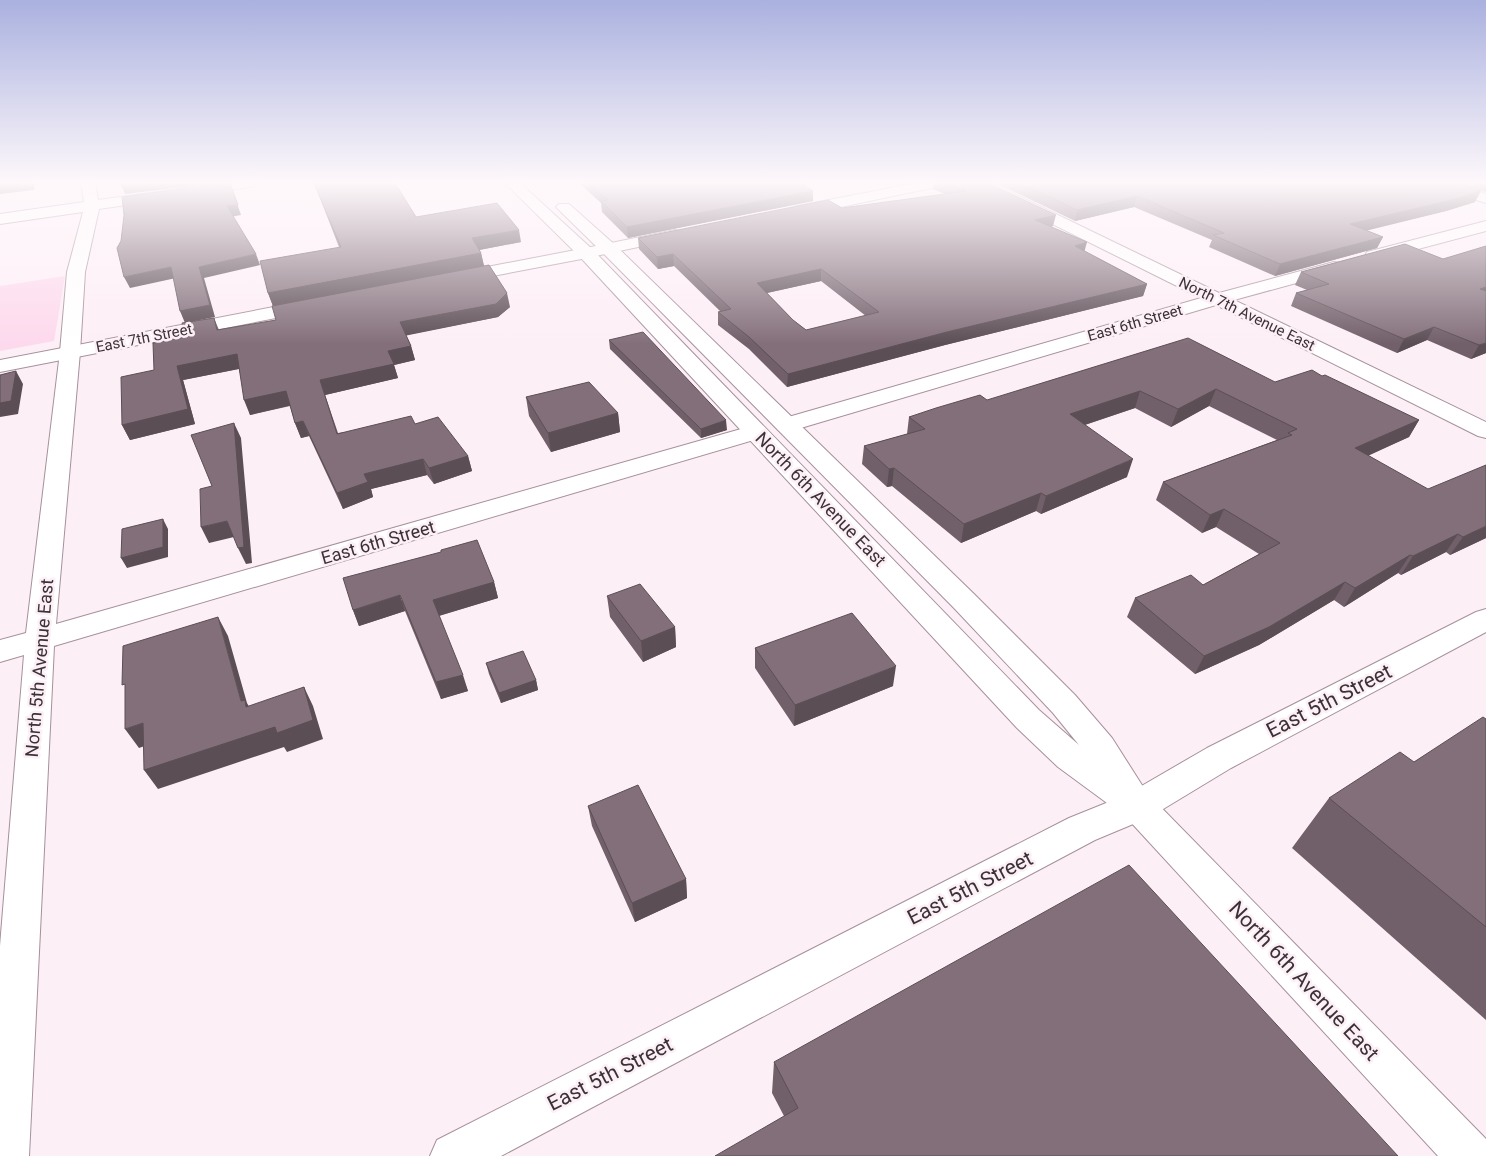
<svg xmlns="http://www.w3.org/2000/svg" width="1486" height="1156" font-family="Roboto,sans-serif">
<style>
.green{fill:#fdd9ed}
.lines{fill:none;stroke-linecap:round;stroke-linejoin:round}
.minor-casing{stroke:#a6909c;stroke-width:2}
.tertiary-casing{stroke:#a6909c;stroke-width:2}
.secondary-casing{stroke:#a6909c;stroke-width:2}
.minor{fill:#fff;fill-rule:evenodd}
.tertiary{fill:#fff;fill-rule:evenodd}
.secondary{fill:#fff;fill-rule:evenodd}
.wall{fill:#715f69;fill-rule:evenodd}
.shaded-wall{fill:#5c4e55}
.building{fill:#836f7a;stroke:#5c4e55;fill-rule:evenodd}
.labels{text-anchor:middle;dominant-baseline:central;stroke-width:5;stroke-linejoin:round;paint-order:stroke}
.far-street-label{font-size:15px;fill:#3b3237;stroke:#fdeff6}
.street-label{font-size:18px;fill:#3b3237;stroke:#fdeff6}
.near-street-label{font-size:21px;fill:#3b3237;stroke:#fdeff6}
</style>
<rect width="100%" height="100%" fill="#fdeff6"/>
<path class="green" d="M65,276L54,341L0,351V286Z"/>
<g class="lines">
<g class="minor-casing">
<path id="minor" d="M81,183H95L98,200L222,183H257L255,186L250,187L99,209L85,272L80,352L56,624L748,427L756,425L764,427L767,432L764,437L54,646L29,1156H0V946L24,655L0,662V640L26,633L60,352L67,272L83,212L0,224V214L84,202Z
M916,183H943L941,186L936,187L798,216L793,214L790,211L793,208L798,206Z
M974,183H992L1219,293L1334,262L1340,263L1343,267L1340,271L1234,300L1486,422V438L1478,436L1216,305L794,430L786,432L778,430L775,425L778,420L1201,298L976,186Z
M1428,183H1449L1486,194V203L1430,186Z
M1486,221V231L1373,261L1367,260L1365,256L1367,252Z
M675,230L681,232L683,235L681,238L586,258L580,257L578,253L580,249L586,248Z
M1486,609V632L1231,768L1150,817L1095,840L501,1156H430L437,1140L1069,818L1126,795L1207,748L1476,612Z"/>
</g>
<g class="tertiary-casing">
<path id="tertiary" d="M586,248L592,249L594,253L592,257L456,283L450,282L447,278L450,274L456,273Z
M310,300L317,302L319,306L317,310L0,372V360Z"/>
</g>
<g class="secondary-casing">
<path id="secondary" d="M505,183H520L592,249L1039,710L1079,745L1053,713L954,608L603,253L559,210L556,207L559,204H569L615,245L974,594L1075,695L1112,738L1147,793L1486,1139V1156H1438L1126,817L1058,767L1017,728L580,257Z"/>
</g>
<use href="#minor" class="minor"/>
<use href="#tertiary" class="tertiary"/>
<use href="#secondary" class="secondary"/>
</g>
<path class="wall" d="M314,183H395L416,217L521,242L479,250L481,253L484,266L273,306L268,293L339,247Z
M579,183H801L813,201L628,238L602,212L601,203Z
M934,183H988L1053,226L1051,227L1084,251L1147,284L1143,296L945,345L787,387L749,349L718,325V312H721L674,266L658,269L639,249L638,238L945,194L933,189ZM821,281L866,316L806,330L793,320L767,293Z
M996,183H1453L1475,202L1446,211L1366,230L1383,237L1377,248L1275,276L1209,247L1212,240L1134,207L1075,221Z
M1454,183H1486V192Z
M1405,244L1486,353L1471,359L1427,340L1397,353L1291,306L1296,293L1307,290L1295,285L1301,272Z
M510,307L498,317L406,335L411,346L415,360L394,365L398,378L325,395L338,433L415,424L468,456L472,471L434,484L427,475L371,489L373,497L343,509L309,436L301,438L295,423L290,406L250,415L239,369L183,380L195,424L130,440L122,425L154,370L185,337L214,318L219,330Z
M609,340L727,430L701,438L610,349Z
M1322,376L1419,420L1409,437L1368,455L1486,538L1450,555L1446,552L1401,575L1398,573L1344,607L1334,600L1259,645L1195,674L1127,617L1135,598L1203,585L1259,554L1216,527L1202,533L1156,500L1163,482L1277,440L1209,406L1171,427L1135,408L1085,425L1127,477L1041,514L1036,511L961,543L892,486L887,487L862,464L864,446L907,434L909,417L987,400L1275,382Z
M526,397L618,413L620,432L551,452L529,416Z
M494,582L498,598L439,616L468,691L441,699L405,611L359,626L353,610Z
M607,596L675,627L676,647L643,662L610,617Z
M755,648L893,686L794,726L755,668Z
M486,663L536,680L538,690L501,703L489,674Z
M1486,719V1020L1292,848L1329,798L1414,762Z
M588,806L686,879L687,898L635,922L592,826Z
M774,1062L1398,1156L784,1116L772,1093Z"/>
<path class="shaded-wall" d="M27,183H35L34,190L0,194V186Z
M156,183H218L125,194L122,187Z
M230,183L241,215L230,217L227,206Z
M813,191V201L628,238L627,227Z
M1481,191L1475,202L1446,211L1345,236L1350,224Z
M1137,196L1134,207L1075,221L1077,210Z
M1056,215L1053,226L1032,232L1035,220Z
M519,230L521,242L474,251L472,238Z
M1383,237L1377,248L1275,276L1280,264Z
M1087,242L1084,253L1075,246Z
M481,253L484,266L273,306L268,293Z
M256,254L260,265L204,278L215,317L185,323L180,311L199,267Z
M673,254L674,266L658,269L657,257Z
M171,267L176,278L130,288L124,277Z
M821,269V281L757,295V283Z
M1486,280V297L1480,289Z
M1147,284L1143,296L945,345L787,387L788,374L947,332Z
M507,293L510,307L498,317L404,336L400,322Z
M1434,327L1427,340L1397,353L1404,339Z
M1486,343V353L1471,359L1479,345Z
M411,346L415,360L394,365L398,378L325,395L320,380L388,351Z
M237,354L243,368L183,380L195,424L130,440L122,425L177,366Z
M16,371L23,384L18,414L0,417V403Z
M1216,389L1209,406L1171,427L1178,409Z
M286,391L292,405L250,415L244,400Z
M1140,391L1135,408L1066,431L1070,414Z
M618,413L620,432L551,452L548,433Z
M726,420L727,430L701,438V429Z
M1419,420L1409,437L1346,466L1355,448Z
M303,421L309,436L301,438L295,423Z
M234,423L241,438L252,563L246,564L238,548Z
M468,456L472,471L434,484L429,468Z
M423,459L427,475L371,489L373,497L343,509L337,493L364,474Z
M1133,459L1127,477L1041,514L1046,496Z
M894,468L892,486L887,487L889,469Z
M1041,493L1036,511L961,543L964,524Z
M1224,509L1216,527L1202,533L1210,515Z
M163,519L168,529V557L127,568L121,558Z
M227,521L234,537L209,543L201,527Z
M1486,526V538L1450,555L1463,537Z
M1458,534L1446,552L1401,575L1413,556Z
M1410,555L1398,573L1344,607L1355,588Z
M494,582L498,598L438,616L433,600Z
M1345,582L1334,600L1259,645L1195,674L1204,656Z
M400,595L405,611L359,626L353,610Z
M218,617L228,636L247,703L256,719L241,701Z
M675,627L676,647L643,662L641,641Z
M896,666L893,686L794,726L795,705Z
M463,675L468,691L441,699L436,682Z
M536,680L538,690L501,703L499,693Z
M304,687L313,706L323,739L287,752L284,747L158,789L144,770Z
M143,723L156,742L139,748L125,729Z
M686,879L687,898L635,922L632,903Z"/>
<path class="building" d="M0,183H27L0,186Z
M121,183H156L122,187Z
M222,183H230L238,205L227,206L256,254L199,267L210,305L180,311L171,267L124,277L117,248L121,241L124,215L122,197Z
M314,183H395L416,217L497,203L519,230L472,238L481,253L268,293L260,261L341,247Z
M589,183H801L813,191L627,227L601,201L608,200Z
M944,183H988L1056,215L1035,220L1087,242L1075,246L1147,284L947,332L788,374L749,337L718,312L731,309L673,254L657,257L638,238L828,200L842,208L966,191ZM821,269L879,312L806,330L793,320L757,283Z
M1020,183H1453L1481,191L1452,200L1350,224L1383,237L1280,264L1213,235L1224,233L1137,196L1077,210Z
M1405,244L1443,259L1486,246V287L1480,289L1486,291V343L1479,345L1434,327L1404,339L1296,293L1329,284L1301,272Z
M489,265L507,293L496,304L400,322L411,346L388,351L394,364L320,380L337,434L411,416L415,424L438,417L468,456L429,468L423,459L364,474L368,482L337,493L303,421L295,423L286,391L244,400L237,354L177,366L188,409L122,425L121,377L154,370L153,343L185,337L182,323L214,318L217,330L276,320L272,306Z
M643,332L726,420L701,429L609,340Z
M1188,338L1275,382L1312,370L1322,376L1325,375L1419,420L1355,448L1428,489L1486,465V526L1463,537L1458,534L1413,556L1410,555L1355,588L1345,582L1269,627L1204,656L1135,598L1191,575L1203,585L1280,543L1224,509L1210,515L1163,482L1292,435L1288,433L1297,429L1216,389L1178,409L1140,391L1070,414L1133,459L1046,496L1041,493L964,524L894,468L889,469L864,446L925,429L909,417L936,408L980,395L987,400Z
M16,371L11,401L0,403V375Z
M589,382L618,413L548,433L526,397Z
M234,423L244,547L238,548L227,521L201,527L200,489L212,486L191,435Z
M163,519V547L121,558L122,529Z
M477,540L494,582L433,600L463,675L436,682L400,595L353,610L343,578L441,552V550Z
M640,584L675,627L641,641L607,596Z
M852,613L896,666L795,705L755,648Z
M218,617L241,701L245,700L246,707L304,687L313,720L277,733L275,727L144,770L143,723L125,729V684L122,685L123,646Z
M523,651L536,680L499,693L486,663Z
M1483,717L1486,719V927L1329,798L1400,752L1414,762Z
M638,785L686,879L632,903L588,806Z
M1129,865L1398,1156H715L798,1108L774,1062Z"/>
<linearGradient id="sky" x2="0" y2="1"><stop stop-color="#aab1df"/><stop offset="0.53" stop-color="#fef8fb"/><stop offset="1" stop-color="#fef8fb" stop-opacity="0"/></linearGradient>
<rect width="1486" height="344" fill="url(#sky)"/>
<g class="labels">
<g class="far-street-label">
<text transform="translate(1247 314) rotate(26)">North 7th Avenue East</text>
<text transform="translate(1135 323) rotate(-16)">East 6th Street</text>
<text transform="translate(144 338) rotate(-11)">East 7th Street</text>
</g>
<g class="street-label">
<text transform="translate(821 499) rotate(46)">North 6th Avenue East</text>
<text transform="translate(378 542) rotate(-16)">East 6th Street</text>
<text transform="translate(39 668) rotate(-85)">North 5th Avenue East</text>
</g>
<g class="near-street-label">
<text transform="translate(1329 701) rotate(-27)">East 5th Street</text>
<text transform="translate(970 888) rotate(-27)">East 5th Street</text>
<text transform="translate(1304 981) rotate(47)">North 6th Avenue East</text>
<text transform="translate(610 1074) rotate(-27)">East 5th Street</text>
</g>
</g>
</svg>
